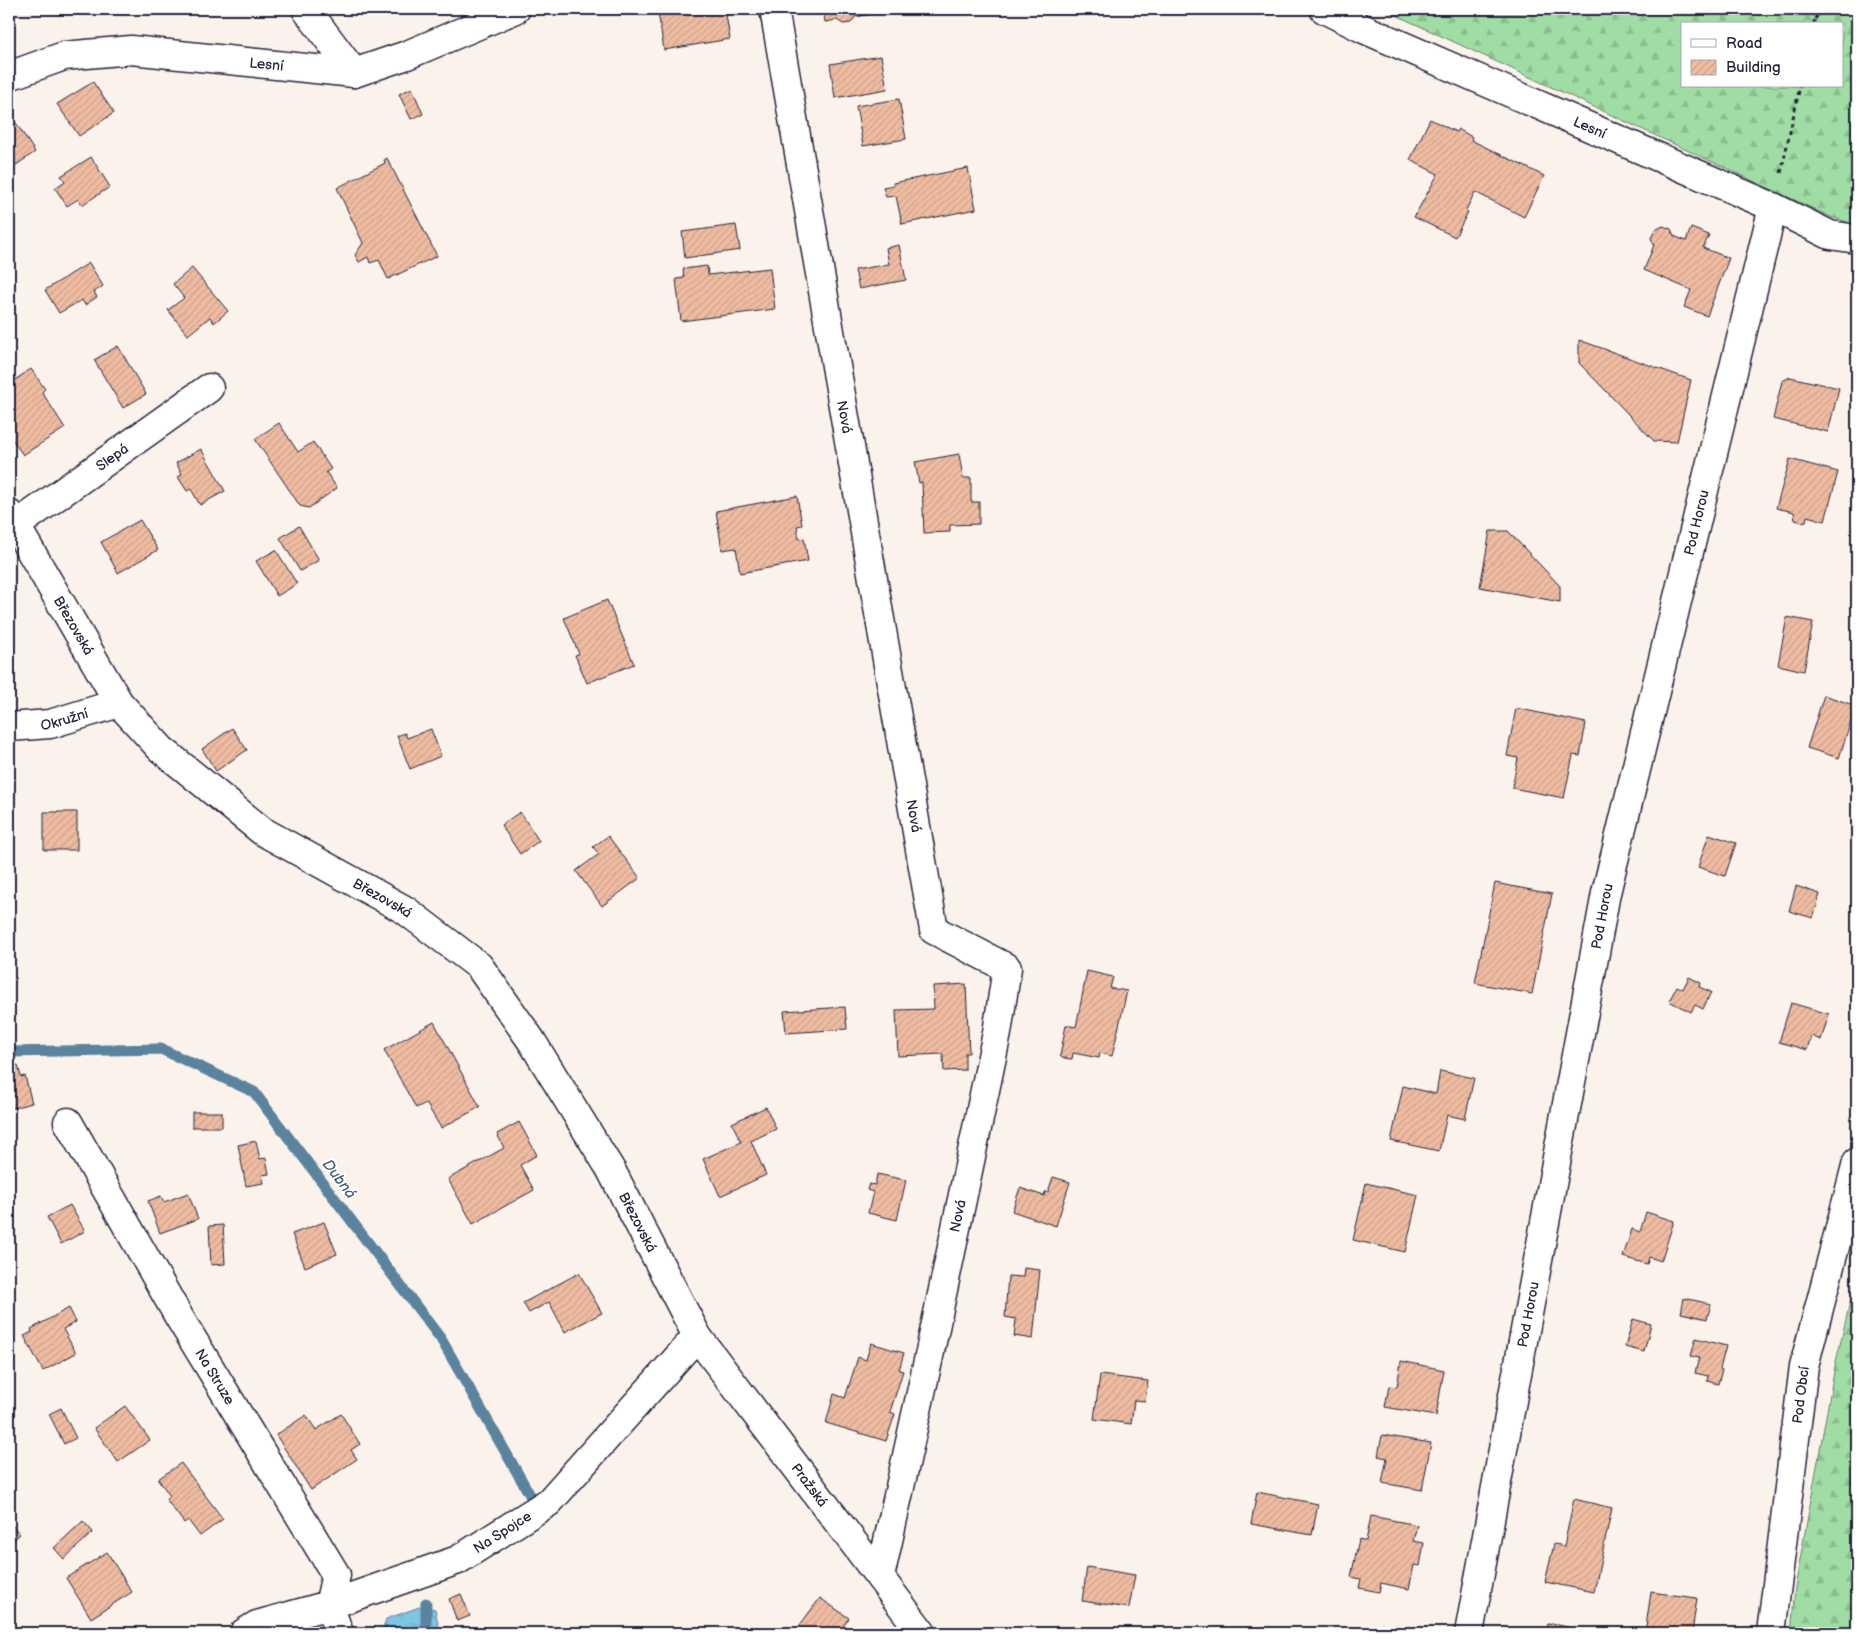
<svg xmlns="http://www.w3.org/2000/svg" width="1866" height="1642" font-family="'Balsamiq Sans',sans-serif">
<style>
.forest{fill:url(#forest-firs);stroke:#618070;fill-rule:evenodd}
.water{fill:url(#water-ripples);stroke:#5a839e}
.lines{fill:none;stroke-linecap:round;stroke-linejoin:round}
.stream{stroke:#5a839e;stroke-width:11}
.building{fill:url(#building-hatch);stroke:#22223b}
.street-casing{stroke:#22223b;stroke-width:31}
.secondary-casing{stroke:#22223b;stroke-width:31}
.path{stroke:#22223b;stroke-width:3;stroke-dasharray:4 4;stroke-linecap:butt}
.street{stroke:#fff;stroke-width:28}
.secondary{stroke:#fff;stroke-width:28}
.labels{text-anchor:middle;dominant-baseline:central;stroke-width:4;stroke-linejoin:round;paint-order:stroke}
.street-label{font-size:14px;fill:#22223b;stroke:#fff}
.water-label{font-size:15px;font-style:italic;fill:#435b75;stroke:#fff}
</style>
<defs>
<pattern id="forest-firs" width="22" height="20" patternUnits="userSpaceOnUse" patternTransform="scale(1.25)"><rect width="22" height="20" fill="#a0dda4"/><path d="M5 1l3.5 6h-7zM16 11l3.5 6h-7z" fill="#8abd8e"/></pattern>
<pattern id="water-ripples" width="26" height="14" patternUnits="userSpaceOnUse" patternTransform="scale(1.25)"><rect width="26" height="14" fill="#7fc4e0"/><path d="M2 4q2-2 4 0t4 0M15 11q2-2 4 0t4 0" fill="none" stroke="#6da8c1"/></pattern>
<pattern id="building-hatch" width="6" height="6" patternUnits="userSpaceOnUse" patternTransform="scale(1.25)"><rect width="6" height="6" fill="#efbca1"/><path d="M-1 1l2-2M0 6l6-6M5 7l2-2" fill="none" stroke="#cda18c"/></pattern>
</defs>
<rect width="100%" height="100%" fill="#fcf2ec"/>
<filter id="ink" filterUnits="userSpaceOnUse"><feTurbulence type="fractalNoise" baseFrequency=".02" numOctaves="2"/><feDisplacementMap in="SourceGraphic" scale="10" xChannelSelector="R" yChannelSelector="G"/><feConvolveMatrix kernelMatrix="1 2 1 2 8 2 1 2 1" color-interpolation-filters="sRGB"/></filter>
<g filter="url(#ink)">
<path class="forest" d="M1383,9H1857V225L1831,217ZM1682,24H1842V86H1682Z
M1857,1272V1633H1791L1795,1588L1835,1366Z"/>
<path class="water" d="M422,1606L435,1609L440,1633H384L383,1628L386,1619Z"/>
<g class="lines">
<path class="stream" d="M9,1052L161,1049L254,1092L441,1339L534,1502
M426,1603V1633"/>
</g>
<path class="building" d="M9,9H17L9,15Z
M660,9H725L730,39L664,50L658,12L660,11Z
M823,9H871L872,14L855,17L851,23L843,24L837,20L825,22Z
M881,56L887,89L835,98L830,64Z
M93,82L114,113L79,136L57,104Z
M412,88L423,114L411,119L399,94Z
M899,99L906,139L863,146L856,106Z
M9,112L35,152L9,170Z
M1430,119L1456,132L1458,129L1472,137L1471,140L1544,176L1524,217L1475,192L1466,210L1468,212L1455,237L1414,217L1438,174L1410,160Z
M91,157L110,187L82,205L78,199L67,206L55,188L65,181L61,176Z
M387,158L437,256L388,279L379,260L370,263L368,257L359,262L355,255L363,243L337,188L385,163L384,160Z
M968,168L976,209L902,224L896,196L886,197L883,187L894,185L893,183Z
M736,225L740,250L685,258L682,232Z
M1663,226L1671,229L1674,236L1686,241L1691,228L1709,235L1703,248L1729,258L1707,316L1684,307L1691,290L1644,270L1654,245L1651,238L1655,230Z
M899,245L906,280L859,289L855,270L889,264L886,248Z
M89,263L103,286L94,292L97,297L85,305L82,300L59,313L45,290Z
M707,266L708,275L770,268L775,309L681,321L676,279L684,278L683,269Z
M192,268L228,311L214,323L210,317L188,335L168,310L184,298L173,284Z
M1579,340L1691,380L1677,442L1654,441L1579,363Z
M118,346L146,394L123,408L94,360Z
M31,369L45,389L42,392L65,428L23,455L9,435V410L12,408L9,404V384Z
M1790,377L1839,388L1828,432L1773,419L1782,381Z
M279,423L298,452L313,442L331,469L326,472L337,488L309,508L300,506L255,439Z
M201,449L225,491L200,505L191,489L187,491L178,477L182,474L176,463Z
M959,454L963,478H971V502H979V524L950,525V532L924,533L922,482L919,483L915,462Z
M1790,459L1838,472L1825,521L1807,516L1806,521L1802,522L1795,520L1794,512L1776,508Z
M797,496L802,525L797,526L799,539L804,538L808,561L740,573L736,548L722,550L716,511Z
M140,520L158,550L118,573L101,542Z
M299,526L319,560L300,571L280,538Z
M1490,531H1508L1560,586V602L1480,587Z
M276,550L297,584L277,596L256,561Z
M607,600L634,664L587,683L575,655L579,654L564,618Z
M1787,617L1813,622L1804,671L1778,665Z
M1824,695L1856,706L1839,758L1807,748Z
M1516,708L1586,723L1580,756L1573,755L1564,798L1512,788L1518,758L1507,756Z
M232,728L247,750L216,771L202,749Z
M431,729L441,756L410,769L397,736L405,733L407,738Z
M44,812H77V850H44Z
M520,812L539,841L520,854L501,825Z
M1709,834L1736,843L1725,876L1698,867Z
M608,836L640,878L602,906L576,871L599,854L593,847Z
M1495,883L1552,894L1532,994L1475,983Z
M1796,886L1820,894L1813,918L1789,911Z
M1087,971L1113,977L1110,988L1127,991L1112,1056L1100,1053L1099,1058L1073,1053L1072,1059L1062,1058L1060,1056L1066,1025L1076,1027Z
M1689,977L1701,983L1699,987L1711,992L1703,1009L1695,1005L1691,1012L1669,1001L1677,986L1683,989Z
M966,984L969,1053H965V1070L944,1071L943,1054L898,1056L896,1010L934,1009L933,986Z
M1791,1003L1829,1014L1821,1040L1811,1036L1807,1050L1779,1042Z
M845,1007L847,1029L786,1033L784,1011Z
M434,1022L480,1107L441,1128L426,1103L416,1108L384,1050Z
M18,1065L21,1077L25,1076L32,1103L9,1109V1067Z
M1440,1071L1474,1078L1465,1119L1447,1115L1439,1151L1391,1141L1403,1086L1436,1094Z
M766,1107L776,1129L751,1141L766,1175L720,1196L703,1159L741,1142L732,1123Z
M192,1112H222V1127H192Z
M519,1122L537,1155L520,1165L534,1190L473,1224L448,1179L504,1148L497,1134Z
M256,1141L260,1159L266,1158L269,1174L262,1175L264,1183L246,1186L238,1145Z
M877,1174L906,1180L897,1220L868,1213L873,1192L867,1190L869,1184L875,1185Z
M1053,1177L1070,1182L1056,1226L1012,1211L1020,1188L1044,1196L1045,1192H1048Z
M1366,1183L1418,1195L1405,1252L1353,1240Z
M188,1193L198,1219L160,1233L148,1201L161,1196L164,1202Z
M70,1205L85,1231L61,1244L47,1217Z
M1646,1212L1674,1221L1661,1261L1649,1257L1647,1264L1623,1257L1632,1229L1640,1232Z
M324,1222L337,1254L305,1267L292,1234Z
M223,1225L225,1264L211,1265L209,1226Z
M1024,1268L1040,1270L1033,1339L1014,1336L1016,1319L1005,1317L1008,1276L1023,1277Z
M579,1273L602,1313L565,1332L549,1302L529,1313L523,1303Z
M1684,1298L1711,1304L1707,1319L1681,1313Z
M69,1308L76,1322L63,1329L76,1353L43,1371L24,1336L32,1332L31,1329Z
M1633,1319L1651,1324L1644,1352L1625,1347Z
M1696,1338L1726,1346L1720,1369L1722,1370L1718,1384L1707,1381L1708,1376L1695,1373L1699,1358L1691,1356Z
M871,1343L904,1353L899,1370L903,1371L890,1412L895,1414L886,1441L826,1423L834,1394L845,1398L858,1357L866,1360Z
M1401,1361L1444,1370L1436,1416L1385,1407L1389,1386L1397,1387Z
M1100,1375L1148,1381L1145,1401L1134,1400L1131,1424L1094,1419Z
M125,1406L150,1440L118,1462L94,1428Z
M61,1408L76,1438L64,1444L49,1414Z
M341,1414L360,1444L351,1450L357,1459L311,1490L276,1435L306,1415L316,1430Z
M1382,1435L1431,1443L1422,1490L1382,1483L1387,1458L1378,1456Z
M181,1463L223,1519L200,1536L188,1520L184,1523L166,1499L170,1496L158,1479Z
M1257,1492L1318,1504L1312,1535L1251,1524Z
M1574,1499L1612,1508L1594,1592L1545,1582L1554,1544L1564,1546Z
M1371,1516L1417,1525L1413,1541L1424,1543L1420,1566L1414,1565L1409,1589L1381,1583L1379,1592L1359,1588L1361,1579L1351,1577L1359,1539L1366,1541Z
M83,1521L93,1532L64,1559L54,1548Z
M9,1522L20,1534L9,1544Z
M107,1552L132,1592L91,1618L66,1578Z
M1087,1567L1135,1575L1129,1608L1082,1601Z
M1651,1592L1697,1598L1692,1633H1645Z
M461,1594L470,1616L457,1621L449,1599Z
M820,1598L849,1618L838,1633H794Z
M1548,1623L1586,1631V1633H1546Z"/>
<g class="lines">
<g class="street-casing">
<g id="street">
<path d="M306,9L354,73"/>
<path id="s1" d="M774,9L934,930L1007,968L997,1033L928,1361L880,1577"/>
<path id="s2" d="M1324,9L1364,29L1773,207L1830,235L1857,239"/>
<path id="s3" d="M9,76L64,56L131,50L354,73L407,55L516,9"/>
<path id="s4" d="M15,526L209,388"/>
<path id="s5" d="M9,727L50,724L119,703"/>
<path id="s6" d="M68,1122L179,1317L336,1575L329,1605L339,1633"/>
<path id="s7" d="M244,1633L257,1625L329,1605L458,1560L549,1502L697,1336"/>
<path id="s8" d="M1469,1633L1606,893L1773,207"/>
<path id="s9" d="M1771,1633L1804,1366L1857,1162"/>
</g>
</g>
<g class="secondary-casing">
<g id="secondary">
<path id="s10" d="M9,514L119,703L161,749L262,831L405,910L479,966L531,1040L611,1170L697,1336L922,1633"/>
</g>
</g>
<path class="path" d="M1815,19L1822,9
M1814,24L1815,9
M1781,173L1800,86"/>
<use href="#street" class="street"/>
<use href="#secondary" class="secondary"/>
</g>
</g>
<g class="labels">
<g class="street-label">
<text stroke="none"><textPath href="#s3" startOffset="262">Lesní</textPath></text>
<text stroke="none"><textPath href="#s2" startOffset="291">Lesní</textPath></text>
<text stroke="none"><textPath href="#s1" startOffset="414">Nová</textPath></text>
<text stroke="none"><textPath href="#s4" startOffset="119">Slepá</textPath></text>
<text stroke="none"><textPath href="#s8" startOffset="1134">Pod Horou</textPath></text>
<text stroke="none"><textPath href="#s10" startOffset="129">Březovská</textPath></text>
<text stroke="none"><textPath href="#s5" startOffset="56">Okružní</textPath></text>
<text stroke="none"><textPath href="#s1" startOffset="819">Nová</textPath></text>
<text stroke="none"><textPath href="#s10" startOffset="549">Březovská</textPath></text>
<text stroke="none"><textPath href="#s8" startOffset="729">Pod Horou</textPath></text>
<text transform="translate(958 1216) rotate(-78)">Nová</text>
<text stroke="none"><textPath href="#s10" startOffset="969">Březovská</textPath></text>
<text stroke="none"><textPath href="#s8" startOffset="324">Pod Horou</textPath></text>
<text stroke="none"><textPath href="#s6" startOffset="294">Na Struze</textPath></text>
<text stroke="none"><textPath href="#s9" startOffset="240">Pod Obcí</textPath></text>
<text stroke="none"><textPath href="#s10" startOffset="1284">Pražská</textPath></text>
<text stroke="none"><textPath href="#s7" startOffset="279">Na Spojce</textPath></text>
</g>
<g class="water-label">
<text transform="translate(339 1179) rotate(53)">Dubná</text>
</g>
</g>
<rect width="1866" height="1642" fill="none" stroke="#fff" stroke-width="30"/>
<rect x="15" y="15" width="1836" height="1612" fill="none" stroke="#22223b" stroke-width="2" filter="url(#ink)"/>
<rect x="1681" y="22" width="162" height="65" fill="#ffffff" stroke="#a7a7b1"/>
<rect x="1691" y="39" width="25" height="8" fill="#ffffff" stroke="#a7a7b1"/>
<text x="1726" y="48" font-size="15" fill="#22223b">Road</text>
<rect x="1691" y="60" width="25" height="15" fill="url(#building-hatch)" stroke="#a7a7b1"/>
<text x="1726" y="72" font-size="15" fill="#22223b">Building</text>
</svg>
